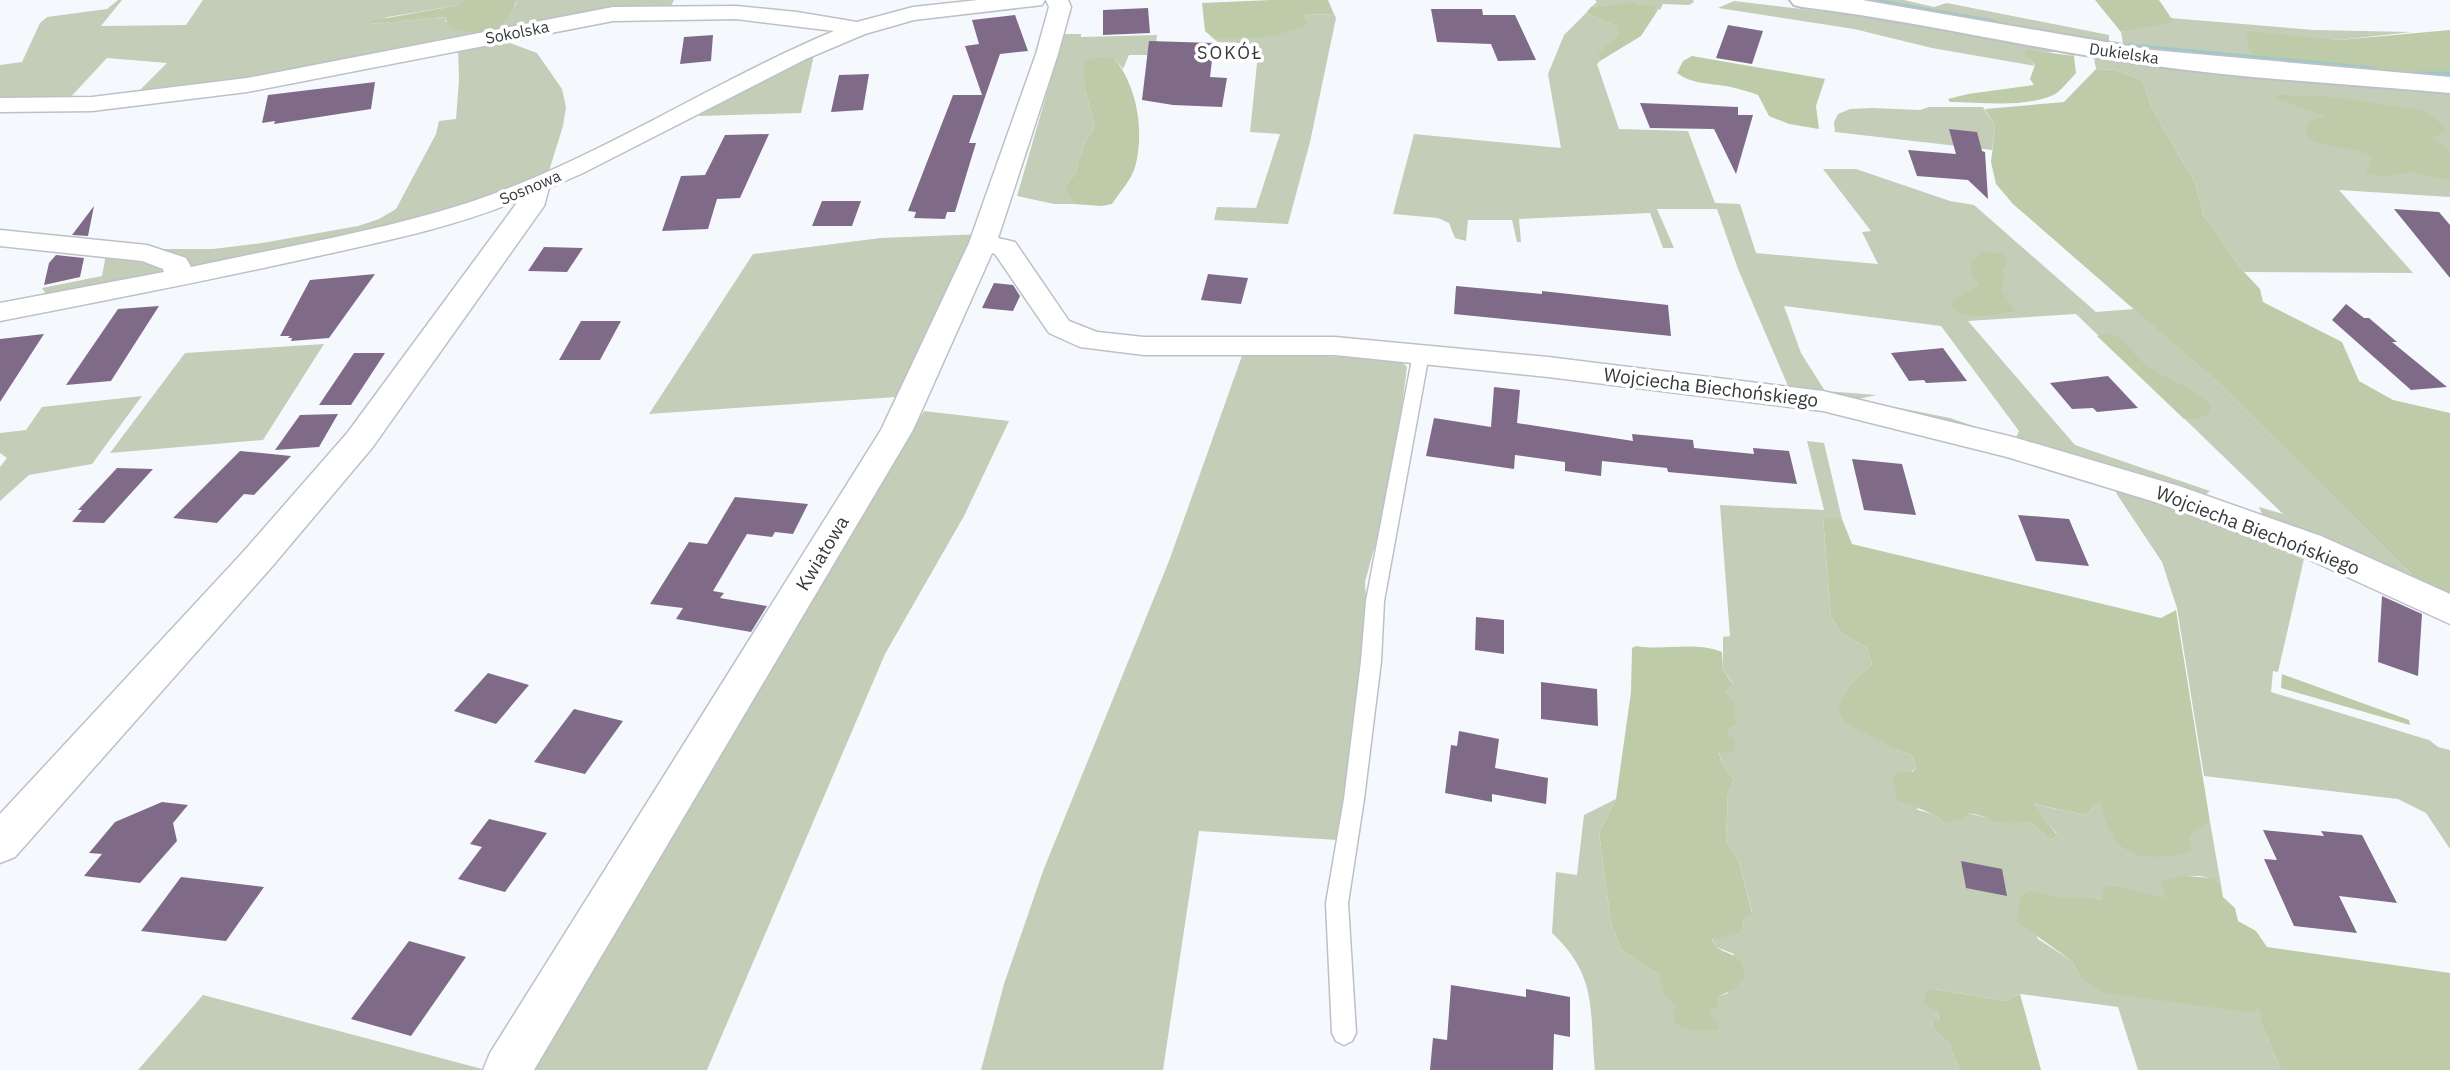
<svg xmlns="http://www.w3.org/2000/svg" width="2450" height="1070" font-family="'IBM Plex Sans',sans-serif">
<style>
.green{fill:#c4cdb7}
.forest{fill:#bdcba8}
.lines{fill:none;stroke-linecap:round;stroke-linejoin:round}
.stream{stroke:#9ac9ca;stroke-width:7}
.building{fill:#7f6b88}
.service-casing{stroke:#bcc1c7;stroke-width:3}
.minor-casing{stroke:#bcc1c7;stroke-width:3}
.secondary-casing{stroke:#bcc1c7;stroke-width:4}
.service{fill:#fff;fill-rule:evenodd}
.minor{fill:#fff;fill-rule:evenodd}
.secondary{fill:#fff;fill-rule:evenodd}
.labels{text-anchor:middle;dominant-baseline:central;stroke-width:7;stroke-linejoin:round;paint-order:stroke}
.far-street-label{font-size:16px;fill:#36383a;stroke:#fff}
.far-neighbourhood-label{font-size:18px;letter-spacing:2px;fill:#36383a;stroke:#fff}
.street-label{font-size:19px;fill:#36383a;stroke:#fff}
</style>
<rect width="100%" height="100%" fill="#f5f9fe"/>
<path class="green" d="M118,0H122L101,26L186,25L203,0H464L461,5L388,17L370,24L386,22L392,24L401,21L445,17L446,22L515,6L517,0H674L670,8L239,84L132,98L167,63L107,58L66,102L0,104V65L22,62L40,23L47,17L107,9Z
M1595,0H1693L1694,2L1689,5L1663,4L1660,10C1642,0 1611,5 1591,7L1597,2Z
M1862,0H1904L1934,7L1947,3L2109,35V46Z
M1734,1L1905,21L2074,54V56L2056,52L2025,54L2035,66L1932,48L1854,29L1718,8Z
M1586,13L1618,27L1620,32L1599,54L1600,61L1597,64L1619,129L1688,131L1715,203L1740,204L1756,253L1878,264L1862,232L1871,231L1823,169H1856L1950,201L1974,205L2096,312L2134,309L2223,387L2419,582L2263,516L2259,507L2283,514L2076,314L1968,321L2075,445L2210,491L2204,496L1878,406H1890L1950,418L2015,440L2019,431L1941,326L1784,306L1801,353L1825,391L1877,395L1854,400L1791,393L1738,269L1717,209H1657L1674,248H1663L1650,213L1519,219L1521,242H1517L1512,220H1468L1466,241L1455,238L1449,223L1438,218L1393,214L1414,134L1561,148L1548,74L1564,35Z
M1334,14L1336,18L1310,142L1288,224L1214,220L1217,207L1256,208L1280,134L1250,132L1259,44L1218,42L1214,39L1309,24L1304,15Z
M2170,18L2314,30L2412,32L2339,40L2246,32L2450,75V79L2124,49L2121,32L2173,21Z
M1064,34H1081V37L1157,35L1155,55H1129L1123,69L1114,58L1085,90L1095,127L1084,144L1075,174L1067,184V194L1074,204H1054L1017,196Z
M502,40L537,53L562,89L566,107L563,126L548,174L410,223L198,267L155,254L161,249H213L262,243L358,226L379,219L396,209L436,134L439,121L456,119L459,80L458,48Z
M814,55L801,113L700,116L699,115Z
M2094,58L2213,73L2326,82L2341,86V83L2450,93V197L2339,190L2413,273L2244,272L2204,216L2195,183L2153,110L2142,80L2116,70L2096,69Z
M1929,107H1983L1995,126L1992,150L1835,132L1834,122L1838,114L1850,109L1873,108L1920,110Z
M983,234L910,396L649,414L753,254L881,238Z
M106,254L138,258L171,268L162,273L47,296L42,288L102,276Z
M324,344L263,440L110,453L185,353Z
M1243,353L1399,359L1407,367L1397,445L1385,509L1365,582L1367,615L1353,737L1337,840L1199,831L1163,1070H981L1004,984L1043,871L1169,561Z
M142,396L92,464L29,475L0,501V467L7,458L0,453V433L26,430L42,407Z
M924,411L1009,421L964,516L885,654L707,1070H535L612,925L696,781Z
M1807,441L1824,443L1842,519H1823L1831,616L1840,632L1867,648L1872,664L1853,682L1886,743L1897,750L1912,755L1916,767L1912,772H1899L1918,810L1933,814L1945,823L1968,813L2008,823L2031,822L2046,836L2057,834L2033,804L2085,815L2099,803L2113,836L2190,839L2194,829L2210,822L2221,885C2202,869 2183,879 2162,881L2166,899L2113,885L2102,900C2086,897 2070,900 2055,897C2037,895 2041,892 2021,897V902L2038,939L2072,961L2080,977L2103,989L2261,1009V1023L2281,1070H2138L2118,1007L2020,994L2005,1001L1934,989L1939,1021L1931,1022L1934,1030L1949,1043L1959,1070H1595C1589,1012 1599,977 1552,933L1556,872L1577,875L1584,815L1616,799L1599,833L1611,923L1621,950L1659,975L1717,1022L1708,1012L1718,997L1728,993L1734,954L1716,947L1712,938L1741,934L1744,918L1752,912L1739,862L1726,840L1728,793L1734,780L1722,764L1719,752L1728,735L1725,692L1733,683L1723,670V637L1730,636L1720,505L1824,510Z
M2112,484L2306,550L2278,672L2273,671L2271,692L2429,740L2438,747L2450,750V849L2426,813L2398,799L2204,776L2177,608L2162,562L2118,496Z
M203,995L486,1070H138Z"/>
<path class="forest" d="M464,0H517C502,35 481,40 448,25L445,17L401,21L392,24L386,22L370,24V21L460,5Z
M1271,0H1328L1334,14L1304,15L1309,24L1275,36L1214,39L1205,31L1202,3Z
M2095,0H2159L2174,22L2121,32Z
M1626,3L1655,6L1658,10L1641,36L1600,61L1598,54L1619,33L1618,27L1586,13L1591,7Z
M2450,30V75L2264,60L2250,52L2246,31L2339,40Z
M2028,50L2074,56L2076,73C2069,80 2060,93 2051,96C2020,108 1981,102 1950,102L1948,99L1968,94L2034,85L2030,79L2035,65L2024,54Z
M1692,56L1825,79L1816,106L1819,129L1789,124L1769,116L1758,95C1750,92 1740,89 1731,87C1712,83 1693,85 1677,73L1683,61Z
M1097,57L1114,58C1137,86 1145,131 1135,167C1132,179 1119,193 1112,204L1102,206L1074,204L1067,194V184L1075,174L1084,144L1095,127L1085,90L1084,62Z
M2096,69L2116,70L2142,80L2153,110L2195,183L2204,216L2244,272L2260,289L2263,302L2342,342L2359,381L2393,400L2450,413V597L2419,582L2223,387L2013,204L1996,184L1991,162L1995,126L1985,109L2064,102Z
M2280,95L2333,97L2427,111L2446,129L2433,138L2450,151V180L2409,172L2387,177L2366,173L2372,156C2350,145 2325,150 2306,136L2307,124L2314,119L2327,117L2276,98Z
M1982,251L2002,254L2008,261L2002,269L2004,276L2001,290L2015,311C1994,314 1968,323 1950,307L1955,299L1979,285L1972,275L1971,263Z
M2107,333C2134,342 2127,351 2145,364C2167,381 2191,384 2211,405L2209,413L2199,419H2184L2097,336Z
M1823,518L1842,519L1852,544L2161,618L2176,610L2210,822L2194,830L2190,839L2191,851C2164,859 2127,863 2112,834C2106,824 2103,813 2099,803L2085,815L2034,804L2057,835L2053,838L2046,836L2031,822C2023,822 2015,824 2008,823C1994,823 1982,814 1968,813L1963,819L1945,823L1933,814L1897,800L1893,775L1899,772H1913L1916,767L1912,755L1897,750L1846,723L1838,708L1853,682L1872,664L1867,648L1840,632L1831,616Z
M1636,646C1664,651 1694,641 1722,652L1723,670L1733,684L1725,692L1734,703L1736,724L1728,728V735L1735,739L1734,752L1719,753L1722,764L1734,780L1728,793L1726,840L1739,862L1752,913L1744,918L1741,934L1712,939L1716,947C1734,958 1740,952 1745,976L1736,988L1718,997V1006L1709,1012L1717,1022L1718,1029C1704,1032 1690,1031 1677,1025L1673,1014L1677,1006L1664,994L1659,975L1621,950L1611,923L1599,833L1616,799L1631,692L1632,648Z
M2282,674L2409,720L2410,725L2281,688Z
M2184,876L2213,878L2221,885L2223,897L2235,908L2238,921L2256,931L2267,947L2450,973V1070H2281L2261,1023L2260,1009L2248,1012L2106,993L2080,977L2072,961L2016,921L2021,897C2032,884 2044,896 2057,897C2072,898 2086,897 2102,900L2104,887L2113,885L2165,898L2161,881Z
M1934,989L2005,1001L2020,994L2041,1070H1959L1949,1043L1934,1030L1931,1021H1939L1938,1012L1924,1003L1926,991Z"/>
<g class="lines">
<path class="stream" d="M1862,0L1993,23
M2129,47L2372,70
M2418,75H2450"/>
</g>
<path class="building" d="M1148,8L1150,33L1103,35V10Z
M1431,9H1482L1483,15H1515L1536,60L1498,61L1491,44L1437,42Z
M1015,15L1028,51L1000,54L969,143H976L955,212H947L945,219L914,218L916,212L908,211L953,95H982L965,46L979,44L972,20Z
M1728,25L1763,31L1752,64L1716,58Z
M713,35L711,61L680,64L684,37Z
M1149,41L1214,43L1210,77L1227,78L1222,107L1173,105L1142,100Z
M869,74L863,110L831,112L839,75Z
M375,82L371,109L274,124L275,121L262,123L268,95Z
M1640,103L1738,107V115H1753L1736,174L1714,129L1650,128Z
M1949,129L1977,132L1982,151L1985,152L1988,199L1968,180L1917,176L1908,150L1956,154Z
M769,134L740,198L717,199L708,229L662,231L681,176L705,175L725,135Z
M822,201H861L852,226H812Z
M94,206L88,236L72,235Z
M2394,209L2439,212L2450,225V278Z
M544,247L583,248L567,272L528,271Z
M56,255L84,258L80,277L44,285L49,263Z
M375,274L329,338L291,341L292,338H288L290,336H280L310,280Z
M1208,274L1248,278L1241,304L1201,300Z
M994,283L1013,285L1020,296L1013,311L982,308Z
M1456,286L1542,294V291L1668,305L1671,336L1454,314Z
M2346,304L2364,318H2369L2397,342H2392L2447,387L2411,390L2332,320Z
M159,306L111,381L66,385L118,309Z
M581,321H621L600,360H559Z
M44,334L0,402V339Z
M1943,348L1967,381L1926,383L1924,380L1909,381L1891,353Z
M354,353H385L351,405H319Z
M2108,376L2138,408L2097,412L2093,408L2072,409L2050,383Z
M1494,387L1520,390L1517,423L1633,441L1632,434L1693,440L1694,448L1754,454L1753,448L1789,451L1797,484L1668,472L1667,468L1602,461L1601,476L1565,471V462L1515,455L1514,469L1426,456L1434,418L1491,427Z
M338,414L319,447L275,450L300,415Z
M240,451L291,456L254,495L244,494L217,523L173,518Z
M1852,459L1902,464L1916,515L1864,510Z
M117,468L153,469L104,523L72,522L82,510H78Z
M735,497L808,504L793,534L775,532L772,537L747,534L713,591L724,593L720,598L767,606L751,632L676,619L683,608L650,604L689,542L707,544Z
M2018,515L2069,519L2089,566L2036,561Z
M2382,596L2422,614L2418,676L2378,662Z
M1476,617L1504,620V654L1475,650Z
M488,673L529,685L496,724L454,711Z
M1541,682L1597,689L1598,726L1541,719Z
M574,709L623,721L585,774L534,762Z
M1459,731L1499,739L1495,768L1548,778L1546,804L1492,794V802L1445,793L1451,745L1457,746Z
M162,802L188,805L173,823L177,841L140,883L84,876L102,854L89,853L115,822Z
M489,819L547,833L505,892L458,879L482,847L470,844Z
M2263,830L2324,836L2321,831L2362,835L2397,903L2339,896L2357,933L2294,926L2264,859L2277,860Z
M1961,861L2002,869L2007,896L1966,888Z
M181,877L264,887L226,941L141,931Z
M409,941L466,957L411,1036L351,1019Z
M1451,985L1526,997V989L1570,997V1037L1554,1034L1553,1070H1430L1433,1038L1447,1040Z"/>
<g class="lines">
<g class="service-casing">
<path id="service" d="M1421,349L1429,354L1384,601L1381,661L1364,799L1348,903L1356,1033L1352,1041L1344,1045L1336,1041L1332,1033L1326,903L1344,799L1361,661L1366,601L1413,354Z"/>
</g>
<g class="minor-casing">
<path id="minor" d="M978,0H1045L1042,5L1034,6L914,20L865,34L806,59L583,173L549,188L544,206L372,448L270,569L15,857L0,863V814L244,551L348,432L519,200C452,228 380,242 309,258C206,281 103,301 0,321V303L164,272L163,269L142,261L0,246V230L147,245L186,258L191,267C282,247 376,232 464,204C594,162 709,83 834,31L736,19L613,21L247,92L92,111L0,112V98L92,97L247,78L613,7L736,6L797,12L857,22L913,7Z
M1046,0H1068L1071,7L1058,54L998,238L1015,242L1069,321L1097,332L1144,337H1335L1548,357L1823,391L2013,437L2179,486L2321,536L2450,594V624L2297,554L2155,502L2007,457L1823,411L1548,377L1335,355H1144L1080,347L1049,333L995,254L992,253L913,430L534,1070H483L490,1053L881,430L969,243L1036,54L1049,7Z"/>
</g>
<g class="secondary-casing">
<path id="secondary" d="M1790,0H1862L2152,50L2450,77V93C2350,84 2248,79 2148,65C2032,49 1918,21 1802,7L1794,5Z"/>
</g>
<use href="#service" class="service"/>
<use href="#minor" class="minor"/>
<use href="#secondary" class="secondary"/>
</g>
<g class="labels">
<g class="far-street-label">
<text transform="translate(517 32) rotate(-11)">Sokolska</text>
<text transform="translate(2124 53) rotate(8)">Dukielska</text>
<text transform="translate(530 187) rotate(-23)">Sosnowa</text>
</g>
<g class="far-neighbourhood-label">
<text x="1230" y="52">SOKÓŁ</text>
</g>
<g class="street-label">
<text transform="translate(1711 387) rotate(7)">Wojciecha Biechońskiego</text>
<text transform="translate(2258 530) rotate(21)">Wojciecha Biechońskiego</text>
<text transform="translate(822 553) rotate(-59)">Kwiatowa</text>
</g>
</g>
</svg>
